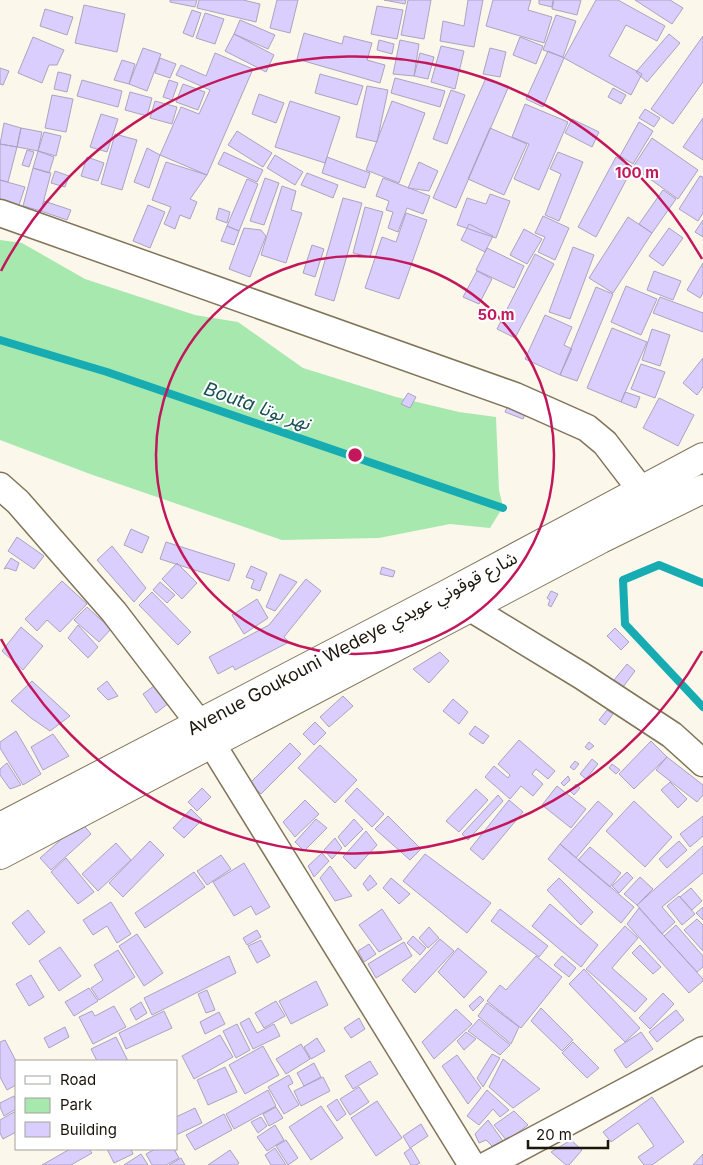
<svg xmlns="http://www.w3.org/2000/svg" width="703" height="1165" font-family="Inter,'Noto Sans Arabic',sans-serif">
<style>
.green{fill:#a6e8ae}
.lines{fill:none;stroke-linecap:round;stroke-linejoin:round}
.stream{stroke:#16acb2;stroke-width:8}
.building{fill:#dacefe;stroke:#aba3c0}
.street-casing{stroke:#817459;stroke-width:29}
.secondary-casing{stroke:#817459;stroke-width:30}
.street{stroke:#fff;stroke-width:26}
.secondary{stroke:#fff;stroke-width:28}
.ring{fill:none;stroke:#c2185b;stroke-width:2.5}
.labels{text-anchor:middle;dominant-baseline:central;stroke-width:4;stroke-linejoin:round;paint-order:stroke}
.street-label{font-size:18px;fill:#1b160b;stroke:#fff}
.water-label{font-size:19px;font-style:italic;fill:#1a5154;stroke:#fff}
.centre{fill:#c2185b;stroke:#fff;stroke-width:2.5}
.ring-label{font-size:15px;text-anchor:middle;font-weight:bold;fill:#c2185b;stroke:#fff;stroke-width:4;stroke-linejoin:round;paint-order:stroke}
</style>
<rect width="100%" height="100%" fill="#fcf7eb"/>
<path class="green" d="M0,240L22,243L85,279L195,315L238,322L303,368L396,397L459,412L496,417L499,490L503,507L490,528L450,524L379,538L282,540L90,474L0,440Z"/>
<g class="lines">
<path class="stream" d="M0,340L107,372L503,508
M703,583L659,565L623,580L625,624L703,707"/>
</g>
<path class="building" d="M170,0H197L195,7L170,2Z
M199,0H243L260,4L256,22L197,8Z
M277,0H298L290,33L270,28Z
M384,0H406L405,4Z
M408,0H431L424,39L401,35Z
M468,0H483L474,47L440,41L443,21L464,26Z
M493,0H531L528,10L552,17L544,43L486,26Z
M539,0H553L552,7L539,4Z
M554,0H581L577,15L552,9Z
M596,0H618L665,26L657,41L626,25L609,56L642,74L631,95L564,58Z
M635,0H670L683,8L672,24Z
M84,5L125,14L117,52L75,43Z
M377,6L403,10L397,39L371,34Z
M45,9L73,17L67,35L40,26Z
M192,10L201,13L193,37L183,33Z
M205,13L224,19L215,44L196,38Z
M556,15L576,21L563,57L543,50Z
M240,20L275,35L268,49L234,34Z
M304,33L342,44L344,36L372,43L367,60L385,65L380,83L297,59Z
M234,34L274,55L266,72L225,51Z
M669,34L680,43L647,82L636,72Z
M703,36V82L673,124L651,109Z
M33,37L64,50L57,65H49L42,83L18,73Z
M520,37L543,46L536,64L513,55Z
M379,40L394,44L392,54L377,50Z
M400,40L419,44L414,76L393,74Z
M441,46L464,51L455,89L431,82Z
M143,48L161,54L147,91L129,84Z
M490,48L506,52L500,77L483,74Z
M548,51L564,58L543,107L526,99Z
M215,53L253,69L207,175L160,155L181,107L199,114L210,90L176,75L181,65L206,76Z
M420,53L434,57L428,79L414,76Z
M160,58L176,64L170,78L155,73Z
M122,60L135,64L129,84L114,80Z
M0,68L9,71L3,85L0,84Z
M58,72L71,75L67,92L54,89Z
M320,74L363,86L357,105L315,93Z
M395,78L445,91L440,107L391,93Z
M486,78L508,88L456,208L433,198Z
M82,80L122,91L118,107L77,96Z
M169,80L178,83L172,100L163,97Z
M183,84L205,92L198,110L176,102Z
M367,86L388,90L377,142L356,137Z
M613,88L626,95L621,104L608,97Z
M451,90L465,95L447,144L433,139Z
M130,92L152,98L147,116L125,110Z
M259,94L284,103L276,123L252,114Z
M52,95L73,99L66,132L45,128Z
M155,101L177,107L172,124L150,118Z
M290,101L340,117L325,163L275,147Z
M392,101L425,113L399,183L366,170Z
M525,104L568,122L539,190L514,179L529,144L512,137Z
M645,109L660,118L654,127L639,118Z
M101,114L118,119L107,152L90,147Z
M703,118V160L683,147Z
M572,119L599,132L592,147L565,133Z
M639,122L653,131L633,164L620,156Z
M4,123L21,128L17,147L0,144Z
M21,128L42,132L38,151L17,147Z
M490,128L527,144L504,195L468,179Z
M237,131L272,153L263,167L228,145Z
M44,132L61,136L56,156L38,151Z
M115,134L137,140L122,190L101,184Z
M652,138L698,170L678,199L633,167Z
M0,144L17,147L8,182L0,180Z
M147,148L160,155L149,188L134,182Z
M27,150L34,152L29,167L22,165Z
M38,151L54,157L49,173L33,168Z
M224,152L263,170L257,182L218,164Z
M558,152L583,162L559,221L545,215L561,174L550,169Z
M275,155L303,172L295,185L267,168Z
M87,157L104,163L98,181L81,176Z
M327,157L370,173L365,188L322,173Z
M616,157L633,167L596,237L578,227Z
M166,162L207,175L190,199L197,202L190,219L180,215L175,229L164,224L171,207L152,200Z
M419,162L438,171L429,191L408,188Z
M33,168L51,173L41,211L23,206Z
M55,171L69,176L65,187L51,183Z
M307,173L338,185L333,198L301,185Z
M700,176L703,177V213L698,221L679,209Z
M265,178L279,183L264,225L250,221Z
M383,178L430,196L423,214L407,208L398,232L388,228L393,212L386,210L389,201L376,196Z
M247,179L258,184L239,231L227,226Z
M0,180L25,187L19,205L0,199Z
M282,186L296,191L291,210L302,213L286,263L261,255Z
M663,190L676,199L652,233L639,224Z
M490,194L510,201L496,238L457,225L467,198L486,204Z
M343,198L362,203L334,301L315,295Z
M44,201L71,210L67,220L41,211Z
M148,205L165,212L150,248L133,241Z
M365,207L383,212L370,257L353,253Z
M219,208L230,212L227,223L216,219Z
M406,213L427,220L399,299L365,288L382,237L396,242Z
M543,216L569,228L555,260L538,252L545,237L535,233Z
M628,217L652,233L613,293L589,278Z
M703,220V237L695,232Z
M469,224L493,236L485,252L461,240Z
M227,226L239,231L234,245L221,241Z
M244,228L261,230L266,236L250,277L229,269Z
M669,228L683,238L663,266L649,256Z
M524,229L542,239L527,264L510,255Z
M312,245L324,249L315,277L303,273Z
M573,247L594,255L570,319L549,312Z
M487,248L524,266L514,288L476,270Z
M535,254L554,264L515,338L497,329Z
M703,263V293L700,298L687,290Z
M477,271L492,279L479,304L463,297Z
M654,271L681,281L673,300L647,290Z
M626,286L657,299L641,335L611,322Z
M596,287L613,294L577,381L560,375Z
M660,297L703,313V332L653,313Z
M545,315L572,327L564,345L572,349L560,375L525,359Z
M612,328L647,342L621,402L587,388Z
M652,329L670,335L660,366L642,360Z
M703,358V387L697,395L683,383Z
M641,364L665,372L655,398L631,389Z
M625,392L640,397L636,408L621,402Z
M408,393L416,397L410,408L401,404Z
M659,398L694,415L678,446L643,428Z
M508,405L526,412L523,419L505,412Z
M131,529L149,537L142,553L124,545Z
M17,537L44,556L34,569L8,551Z
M166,542L235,564L229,581L160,559Z
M112,546L146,588L134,602L97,560Z
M11,558L19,563L16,571L7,568L4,569Z
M177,563L197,583L182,599L162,579Z
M251,566L267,573L260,591L251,588L254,580L246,577Z
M382,567L395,571L393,577L380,574Z
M280,574L297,582L275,611L266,607Z
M306,579L321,591L284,637L289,642L235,670L233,666L218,674L209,657L269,625Z
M62,581L87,604L60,632L47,620L37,631L25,619Z
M160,582L175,595L167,603L153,590Z
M551,591L558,594L551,607L548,605L550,600L547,598Z
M152,592L191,632L178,645L139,605Z
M257,599L268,618L244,634L232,615Z
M87,607L111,629L99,642L74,620Z
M78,625L98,647L88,658L68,638Z
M21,627L43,646L23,670L2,651Z
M615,628L629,642L621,650L607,636Z
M440,652L449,661L429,683L413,669Z
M627,664L635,671L623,687L614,680Z
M162,680L174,699L156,713L143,694Z
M32,681L70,716L50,731L31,718L11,701Z
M107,681L118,696L108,700L97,689Z
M343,696L353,706L329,727L320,717Z
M453,699L468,712L459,724L443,711Z
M607,710L613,714L605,725L599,720Z
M315,722L326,733L314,745L303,734Z
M475,726L489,736L483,744L469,734Z
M16,731L41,774L23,785L0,748V742Z
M53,734L69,756L43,770L31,747Z
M519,740L555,771L548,779L536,769L532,774L543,784L533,796L521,786L510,799L485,777L494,766L508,778L510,775L498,764Z
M651,741L667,757L634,789L619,774Z
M589,742L594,746L589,750L585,747Z
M290,743L301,754L261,794L250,783Z
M320,745L357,780L335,803L298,768Z
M667,757L703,785V795L697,802L656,770Z
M592,759L598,764L586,779L580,774Z
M575,761L579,764L574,770L570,767Z
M7,763L21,785L10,789L0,775V769Z
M612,764L620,770L616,774L609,768Z
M568,776L570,780L564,786L561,783Z
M670,782L687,799L678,808L661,790Z
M576,784L580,788L574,795L570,791Z
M557,786L586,809L571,828L542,805Z
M202,788L211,797L197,811L188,802Z
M357,788L384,814L372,827L345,801Z
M476,789L488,800L459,832L446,821Z
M498,795L503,801L468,840L462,834Z
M305,800L319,814L295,837L283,822Z
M509,800L523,812L483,860L470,849Z
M598,801L613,814L576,858L560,844Z
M634,801L672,837L645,867L606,831Z
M191,809L202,820L184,838L173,828Z
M388,816L421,849L410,860L375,829Z
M703,816V836L690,847L680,834Z
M316,819L327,828L304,851L295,842Z
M354,819L363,829L345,847L338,837Z
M81,822L91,834L51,870L40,858Z
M366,831L377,845L355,869L343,857Z
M335,838L342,848L332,859L324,850Z
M150,841L164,855L123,897L109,883Z
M679,841L687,850L667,868L659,859Z
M116,843L131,860L98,891L82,874Z
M560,844L634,907L621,923L548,859Z
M703,846V873L662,907L675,922L662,934L637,905Z
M590,847L621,873L610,887L578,860Z
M322,853L329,861L314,877L308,866Z
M425,854L491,903L467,933L403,881Z
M221,855L231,869L207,885L197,871Z
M66,858L94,892L78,904L51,872Z
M244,863L270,907L256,915L251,906L234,916L213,882Z
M330,866L352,896L335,901L320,878Z
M194,872L205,887L145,928L135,913Z
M627,872L633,878L619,893L612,886Z
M370,875L377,884L368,891L363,884Z
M640,877L653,889L637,905L624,894Z
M391,878L410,894L399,904L383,888Z
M559,878L593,912L581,925L547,890Z
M691,888L702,901L692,910L680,897Z
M679,896L695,914L682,925L667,906Z
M111,902L131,934L117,943L107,926L93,935L83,920Z
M550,904L598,945L581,967L532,926Z
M703,907V920L696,913Z
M639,908L703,979V981L689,993L627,924Z
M382,909L402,939L379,952L359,925Z
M500,909L548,946L539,957L491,921Z
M28,910L45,932L29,945L12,923Z
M697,919L703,925V951L684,930Z
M676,925L703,956V967L697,972L664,936Z
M625,926L638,938L612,968L647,999L635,1012L586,969Z
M429,927L439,938L428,948L419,938Z
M257,930L261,937L247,945L243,938Z
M137,934L163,973L144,986L119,946Z
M413,936L426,948L420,955L407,943Z
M440,939L454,951L415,993L402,980Z
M261,940L270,956L257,963L248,946Z
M404,942L412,956L376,978L368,964Z
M369,944L376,954L364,962L358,951Z
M640,945L661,967L653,974L632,953Z
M60,947L81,976L59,991L39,961Z
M458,948L487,972L464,998L438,972Z
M118,950L135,977L99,1000L91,988L103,980L94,965Z
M229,956L236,973L152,1015L144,998Z
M536,956L562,977L521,1028L487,1001L500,985L506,990Z
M562,956L576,968L569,977L554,965Z
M584,969L640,1028L625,1042L569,984Z
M31,975L44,997L29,1006L16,984Z
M316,981L328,1005L291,1024L279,1001Z
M89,988L98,1001L74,1016L65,1002Z
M207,990L215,1010L206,1013L198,994Z
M663,993L674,1004L650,1029L639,1018Z
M480,996L484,1000L473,1011L469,1006Z
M276,1001L285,1016L264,1028L255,1013Z
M141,1002L147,1013L136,1020L130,1009Z
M487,1003L519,1027L511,1044L478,1016Z
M114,1006L126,1027L93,1044L79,1017L92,1011L95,1016Z
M541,1008L573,1040L562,1051L531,1021Z
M456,1009L472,1024L434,1059L422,1042Z
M676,1010L684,1020L657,1042L649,1032Z
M164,1011L172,1028L126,1049L119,1033Z
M219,1012L225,1024L205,1034L200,1022Z
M249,1018L257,1033L274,1024L280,1036L253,1049L240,1023Z
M359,1018L365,1029L351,1038L344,1028Z
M479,1019L510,1045L500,1055L468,1031Z
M237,1024L250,1050L236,1058L223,1031Z
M65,1027L69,1037L49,1048L44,1038Z
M466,1032L476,1039L464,1050L457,1041Z
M641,1032L653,1049L626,1068L614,1050Z
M220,1035L233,1057L194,1079L182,1056Z
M116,1037L128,1061H97L91,1049Z
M317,1038L325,1051L311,1059L304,1047Z
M5,1040L16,1061V1085L7,1090L0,1077V1042Z
M573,1042L599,1068L587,1078L562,1053Z
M301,1044L310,1059L286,1074L276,1059Z
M263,1046L279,1075L245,1094L229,1065Z
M492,1054L500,1058L483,1087L477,1078Z
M457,1055L481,1088L468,1104L442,1066Z
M503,1059L540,1089L513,1108L489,1087Z
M370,1061L378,1074L353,1089L345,1076Z
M314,1063L321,1077L304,1086L297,1073Z
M225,1067L237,1092L208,1105L197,1080Z
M289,1075L293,1083L288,1086L299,1105L284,1114L268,1087Z
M323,1077L330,1091L301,1106L294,1091Z
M359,1087L369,1102L350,1115L340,1099Z
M268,1090L276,1106L234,1129L226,1114Z
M487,1090L509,1110L500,1117L493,1109L479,1125L467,1116Z
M14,1096L16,1101V1109L4,1116L0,1107V1103Z
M652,1097L684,1142L652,1165H644L638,1157L654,1146L638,1123L611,1142L603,1132Z
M337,1099L346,1114L337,1121L327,1106Z
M377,1101L402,1138L376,1156L351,1118Z
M321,1106L343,1138L311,1160L289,1127Z
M276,1107L283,1118L269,1126L263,1114Z
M195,1108L202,1123L176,1135V1117Z
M16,1111V1132L3,1139L0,1133V1120Z
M514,1111L528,1125L507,1141L494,1125Z
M224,1114L232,1130L195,1150L186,1135Z
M261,1117L267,1126L258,1133L251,1122Z
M488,1120L503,1141L496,1150L486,1140L479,1143L475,1134Z
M421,1124L428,1136L410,1148L403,1136Z
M275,1125L284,1140L267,1151L257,1137Z
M286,1140L298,1158L288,1165L276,1146Z
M571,1140L582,1150L569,1165H566L551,1152Z
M275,1148L286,1165H271L265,1155Z
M411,1148L420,1163L416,1165H411L404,1153Z
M70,1149H89L92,1153L71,1165H42Z
M107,1149H131L133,1154L114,1163Z
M155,1149H174L179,1158L166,1165H152L146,1154Z
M230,1150L239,1163L237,1165H208Z
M141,1154L148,1165H124Z
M703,1154V1165H693Z
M181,1158L185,1165H169Z"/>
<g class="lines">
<g class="street-casing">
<path id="street" d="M0,213L515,396L587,428L605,443L641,490
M0,486L18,502L114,612L199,723L472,1165
M454,598L582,676L672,735L703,763
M487,1165L703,1050"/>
</g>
<g class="secondary-casing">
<path id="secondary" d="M0,827L447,594L703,457
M0,855L601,539L703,489"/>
</g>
<use href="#street" class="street"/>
<use href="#secondary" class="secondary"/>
</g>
<g class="ring">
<circle cx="355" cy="455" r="199"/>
<path d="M702 651A399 399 0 0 1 1 639M1 271A399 399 0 0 1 702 259"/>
</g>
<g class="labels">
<g class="street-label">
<text transform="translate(352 643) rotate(-28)">Avenue Goukouni Wedeye شارع قوقوني عويدي</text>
</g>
<g class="water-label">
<text transform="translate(257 406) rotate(19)">Bouta نهر بوتا</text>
</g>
</g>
<circle cx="355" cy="455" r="8" class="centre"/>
<g class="ring-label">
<text x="637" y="178">100 m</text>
<text x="496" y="320">50 m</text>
</g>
<rect x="15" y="1060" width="162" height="90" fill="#ffffff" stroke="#a4a29d"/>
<rect x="25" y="1076" width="25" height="8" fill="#ffffff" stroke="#a4a29d"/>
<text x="60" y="1085" font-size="15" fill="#1b160b">Road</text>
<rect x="25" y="1098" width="25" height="15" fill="#a6e8ae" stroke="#a4a29d"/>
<text x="60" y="1110" font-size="15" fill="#1b160b">Park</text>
<rect x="25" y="1122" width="25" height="15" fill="#dacefe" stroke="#a4a29d"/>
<text x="60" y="1135" font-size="15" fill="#1b160b">Building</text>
<path d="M528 1140v8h80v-8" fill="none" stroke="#1b160b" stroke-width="2.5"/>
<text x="536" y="1140" font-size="15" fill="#1b160b" stroke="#ffffff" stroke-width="4" paint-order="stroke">20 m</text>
</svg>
